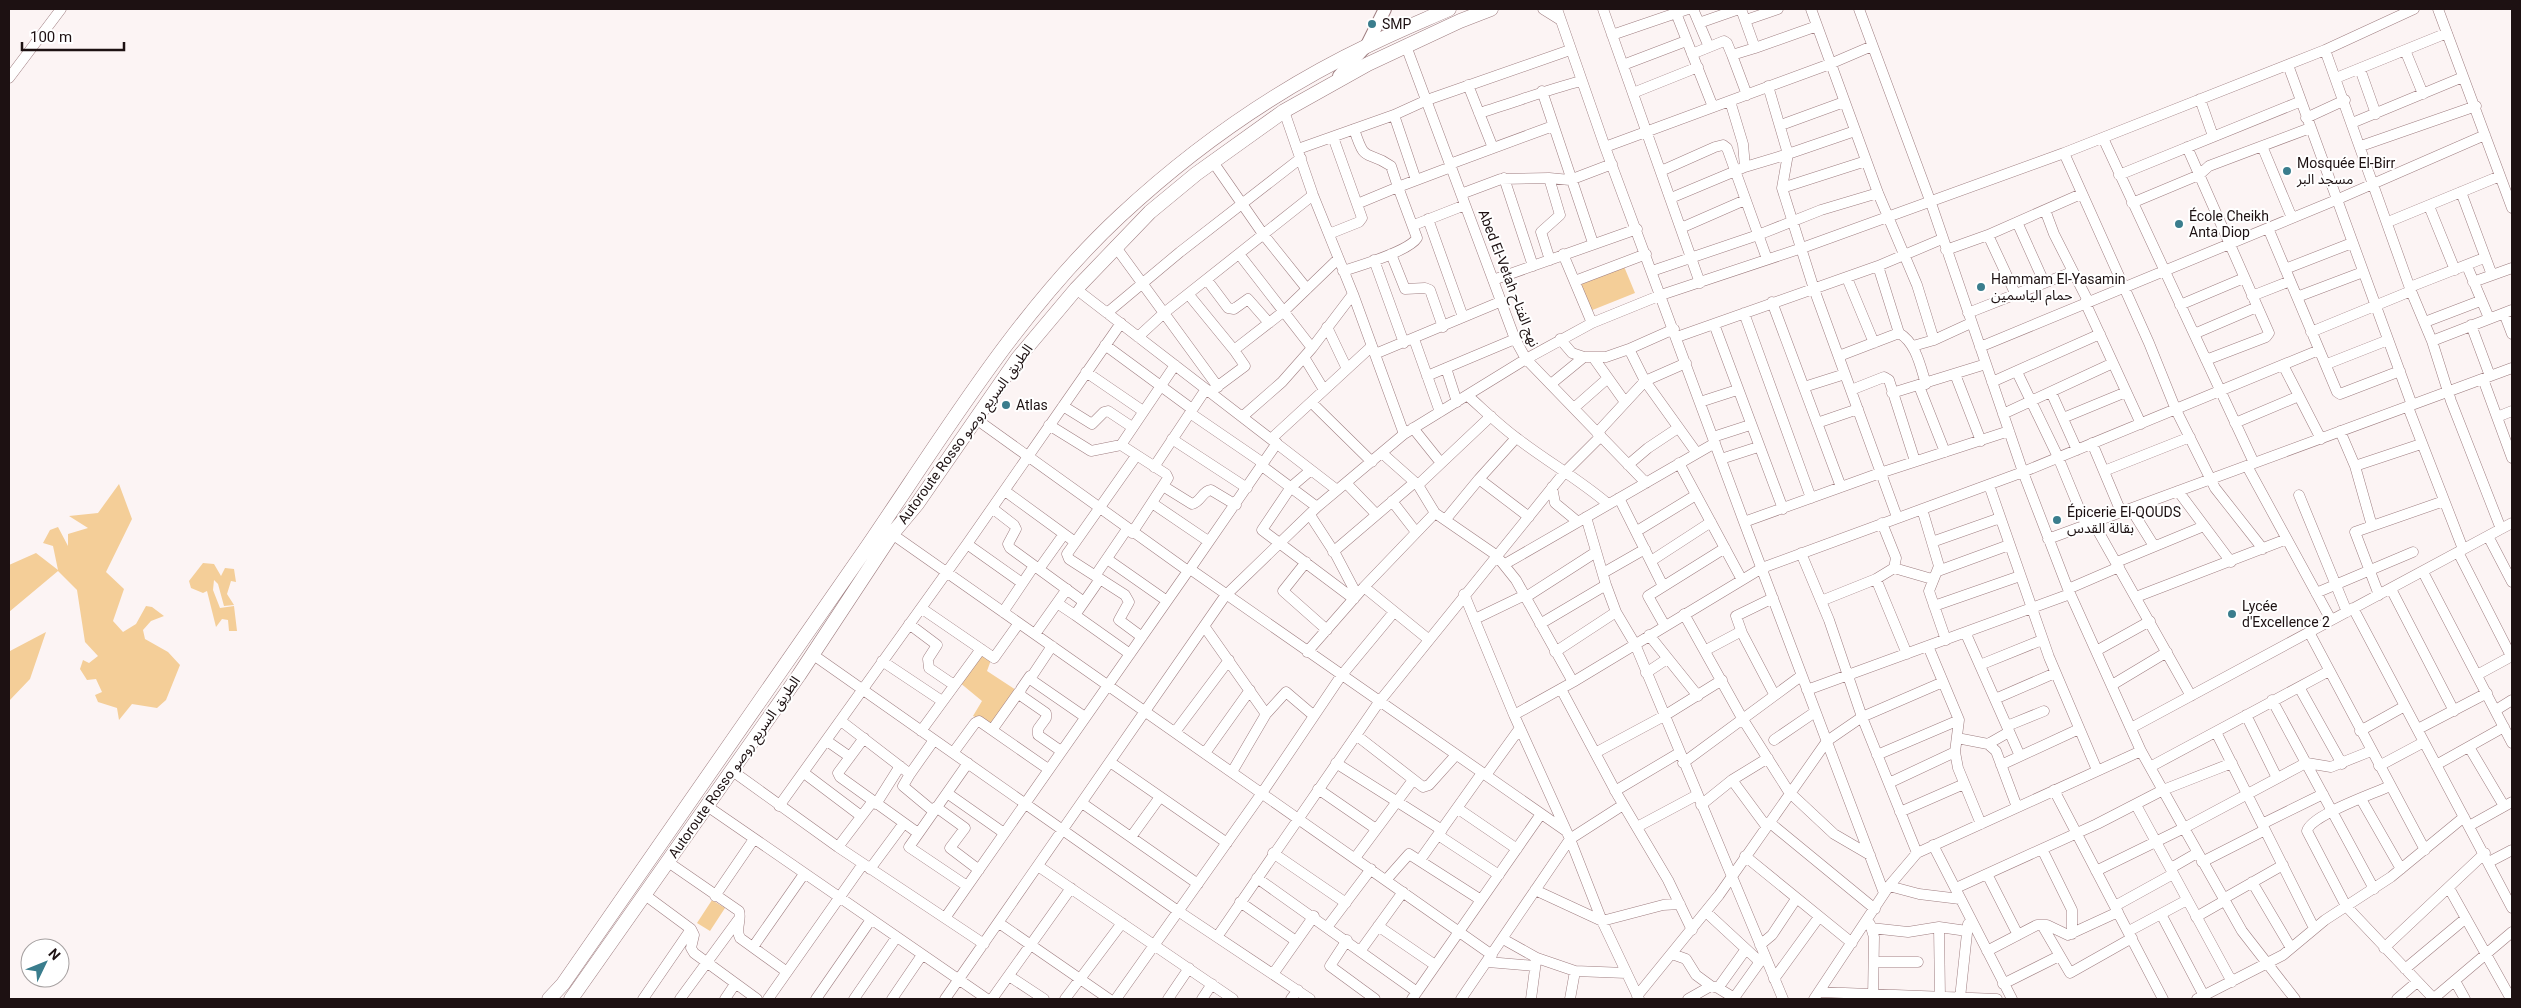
<svg xmlns="http://www.w3.org/2000/svg" width="2521" height="1008" font-family="Roboto,'Noto Sans Arabic',sans-serif">
<style>
.green{fill:#f4ce98}
.lines{fill:none;stroke-linecap:round;stroke-linejoin:round}
.minor-casing{stroke:#9f7e81;stroke-width:11}
.major-casing{stroke:#9f7e81;stroke-width:14}
.highway-casing{stroke:#9f7e81;stroke-width:15}
.minor{stroke:#fff;stroke-width:10}
.major{stroke:#fff;stroke-width:12}
.highway{stroke:#fff;stroke-width:14}
.poi-dot{fill:#3a7d8d;stroke:#fff;stroke-width:2}
.labels{text-anchor:middle;dominant-baseline:central;stroke-width:4;stroke-linejoin:round;paint-order:stroke}
.poi-label{font-size:14px;fill:#1d1112;stroke:#fff;text-anchor:start}
.street-label{font-size:14px;fill:#1d1112;stroke:#fff}
</style>
<rect width="100%" height="100%" fill="#fcf4f4"/>
<path class="green" d="M1623,264L1635,293L1590,311L1578,282Z
M119,484L132,519L106,572L124,589L113,621L123,632L136,624L146,606L152,607L164,616L151,621L143,630L145,639L168,652L180,665L166,700L157,708L132,704L119,720L117,708L98,702L95,695L102,692L96,679L87,680L80,669L83,660L89,663L98,656L85,642L77,590L58,571L9,612V565L36,553L58,570L53,546L43,543L50,530L58,527L68,546V534L88,528L69,516L98,513Z
M203,563L214,564L221,576L225,568L234,569L236,582L231,581L227,594L234,605L224,606L218,584L214,580L213,590L220,608L234,606L237,631H229L228,620L222,619L216,627L207,591L203,593L191,588L189,581Z
M46,632L30,679L9,701V649L10,651Z
M982,653L991,660L987,671L1016,690L992,725L973,716L982,701L959,682Z
M712,900L725,908L710,931L697,923Z"/>
<g class="lines">
<g class="minor-casing">
<path id="minor" d="M1543,9L1559,19
M1557,9L1605,147L1744,522L1884,893
M1603,9L1700,283
M1693,9L1709,47
M1741,9L1755,48L1817,26
M1811,9L1878,193L1917,285L1934,340
M1859,9L1931,203L2023,472L2068,589L2141,751L2184,828L2242,931L2295,999
M2438,9L2512,208
M1676,13L1713,107
M1746,20L1778,9
M1699,23L1739,9
M1612,35L1688,9
M1406,46L1515,339L1526,359L1646,483
M2325,50L2411,291L2432,341L2451,401L2501,529
M2405,50L2423,94
M1692,54L1724,41L1727,43L1732,55
M1623,65L1686,41
M2288,65L2412,405
M2360,69L2376,114
M9,78L61,9
M2336,78L2447,33
M1468,85L1493,148
M1768,86L1788,154L1855,131
M1542,91L1593,243
M1633,93L1698,67
M1747,95L1732,55L1755,48
M2200,99L2213,136
M1730,101L1743,144L1745,167
M1284,111L1313,195L1353,294L1404,434
M1479,113C1513,103 1546,90 1581,81
M1394,115L1416,180
M2306,118L2345,100
M2352,123L2463,77
M1781,125L1844,102
M1354,129C1366,166 1365,148 1391,166L1398,187L1451,167
M2103,138L2254,463
M2262,146L2292,218
M2361,146L2476,106
M1605,147L1830,64L1872,46
M2187,147L2269,333L2266,337L2206,360
M1298,149L1394,115L1427,100L1570,50
M2064,153L2325,50L2414,9
M1213,162L1263,234L1307,289
M1450,164L1553,126
M1661,171L1715,147L1723,145L1727,148L1767,259
M2119,175L2299,102
M1504,178L1533,266
M1549,178L1560,215L1541,232L1550,260
M1782,188L1866,161
M2461,192L2492,275
M1461,194L1501,179L1549,178L1570,180L1612,164
M1671,198L1745,167L1788,154L1782,188L1814,289L1897,517
M2132,203L2199,175L2209,166L2310,128
M2429,206L2455,270
M2045,210L2054,234L2088,301
M1428,219L1463,317
M2017,222L2044,282
M2388,222L2500,176
M1414,225L1465,205
M1681,228L1745,200
M2268,228L2337,392L2340,394L2400,371
M1329,234L1359,222L1362,218L1333,137
M1988,235L2015,293
M1115,246L1218,387
M1946,250L1988,235L2081,194
M1239,254L1312,348L1353,294
M1391,254L1405,289L1425,288L1430,290L1443,327
M1563,254L1592,323
M1374,260L1404,343
M2467,266L2489,318
M2285,269L2352,243
M1343,271C1359,266 1409,251 1417,238L1398,187L1357,204
M1652,271L1758,235L1821,210L1878,193
M1847,278L1874,343
M1207,280L1228,308L1234,309L1248,299L1269,323
M1493,280L1637,229
M1575,281L1646,254
M2473,282L2512,268
M2410,287L2484,258
M1076,289L1337,490
M1189,295L1234,350L1283,312L1338,259
M2252,296L2290,281
M2297,297L2363,272
M1772,302L1841,487
M2085,302L2141,424
M2180,305L2244,278
M1107,313L1180,252L1301,158
M1744,313L1811,498
M1968,313L2072,272
M2504,313L2512,334
M2425,322L2480,301
M1714,324L1783,509
M2471,325L2490,376
M1327,327L1347,369
M1674,329L1629,349L1645,381L1696,452
M2311,332L2411,291
M1899,333C1916,343 1920,365 1926,384
M2194,334L2257,307
M1138,337L1164,313L1313,195
M1677,337L1878,266L1942,239
M1414,339L1440,412
M1560,339L1572,353L1584,357
M2432,341L2512,310
M1105,345L1192,409
M1913,346L1934,340L1971,323
M1980,347L2336,200L2485,135
M1375,354L1502,301
M1839,356L1899,333L1878,266
M1304,357L1324,390
M1593,357H1606L1629,349
M2327,364L2388,340
M2283,365L2321,439
M1446,368L1457,402
M1086,372L1143,411
M2017,372L2058,457L2086,525
M1955,374L1981,441
M1427,376L1515,339
M2483,379L2512,458
M1992,382L2100,334
M1551,384L1584,357H1593L1625,402
M1919,386L1945,452
M1804,387L1845,374
M1214,389L1245,366L1234,350
M1851,390L1884,377L1889,380L1915,461
M2051,392L2077,450
M1892,393L1986,364
M1468,396C1484,410 1500,426 1518,439C1548,462 1580,480 1608,504
M1311,402L1372,462
M1700,402L1737,390
M1063,406L1092,424L1104,412L1108,411L1132,427
M2408,407L2463,549
M1574,408L1608,378
M1190,413L1263,463
M2003,414L2113,363
M1242,417L1282,382L1312,348
M2497,417L2512,411
M2063,418L2126,392
M976,419L1188,571L1190,569L1566,831
M1817,423L1858,409
M2235,423L2299,396
M1049,425L1091,451L1121,445
M1413,428L1441,463
M2340,431L2355,466L2372,526
M1597,433L1645,381L1686,363
M1713,437L1750,425
M1172,439L1247,488
M1271,439L1372,346
M2092,443L2121,512
M1383,454L1418,485L1435,513L1496,555L1516,580L1573,682
M1136,456L1067,554L1069,559L1125,595L1129,602L1119,620L1142,637
M1721,459L1758,447
M1679,463L1742,580
M1628,465L1648,448L1678,428
M1262,466L1317,507
M2247,466L2331,620
M2355,466L2421,444
M1154,467L1206,389
M1311,470L1291,487L1262,530L1354,599
M2104,471L2190,437
M1479,479L1529,517
M1346,483L1376,514
M1418,485L1491,416
M1989,485L2049,657L2097,770
M1163,486L1192,504C1201,502 1202,491 1211,490L1236,505
M1552,487L1555,503L1578,522
M1005,491L1075,542
M2178,491L2231,562
M2299,495L2347,612
M1619,498L1663,586
M1392,501L1416,532
M1152,503L1208,541
M992,508L1014,525L1016,529L1008,544L1010,548L1084,602
M1922,509L1939,566L1929,591L1946,640
M2131,509L2154,546
M1310,515L1336,555L1357,595
M1586,517L1606,585
M1446,519L1479,479L1516,438
M1744,522L1880,473L2009,431
M2093,522L2191,696
M1637,531L1696,495
M1132,533L1168,478L1166,474L1121,445L1175,365
M892,534L1492,955
M2488,536L2512,582
M2048,539L2512,368
M1932,542L2000,518
M967,544L1022,583
M1333,552L1415,482
M2458,552L2511,656
M1801,553L1829,620L1862,717L1917,853
M1107,559L1167,601
M1651,561L1711,522
M1306,562L1283,591L1327,630
M2117,562L2204,526
M1505,564L1715,443
M1894,568L1932,579
M1039,569L1064,534
M1190,569L1277,443
M1938,571L2009,545
M2423,572L2512,743
M1603,573L1645,549
M1095,576L1127,529
M1100,579L1075,615L1130,654
M1876,579L1907,654
M1364,587L1428,639
M2068,589L2119,567
M2391,589L2454,711
M2316,593L2413,552
M1464,594L1514,715L1570,839L1602,921L1639,999
M2379,595L2355,532L2444,501
M1526,597L1596,552
M2136,597L2287,539
M1821,601L1876,579L1894,568L1896,558L1882,523
M1057,603L1075,615
M1934,606L2020,576
M921,608L994,658L1019,623
M2353,608L2512,908
M1003,612L1034,566
M1684,614L1742,718L1789,792L1834,834L1870,855
M1475,619L1525,595
M909,624L937,645L928,659L929,668L954,685
M1540,624L1606,585L1616,612L1635,644L1783,999
M1204,626L1266,714L1232,772
M1665,626L1648,596L1725,548
M2309,632L2425,850
M1742,633L1736,616L1773,598
M1035,634L1067,589
M1966,634L2020,756
M1649,635L1698,696
M1052,646L1030,679L1085,717
M1928,646L1959,720L1955,752L1958,768L1981,824
M1706,650L1738,633H1742L1774,694
M2096,651L2150,621
M1307,652L1364,587L1435,513
M1555,652L1616,612
M812,654L1178,911L1310,999
M882,661L942,701
M1980,665L2042,640
M1646,673L1667,659
M2477,675L2512,656
M1030,676L1021,689L1020,695L1046,713V718L1038,729V735L1061,751
M2112,685L2167,652
M2299,687L2342,764
M1561,689L1617,794L1668,880L1692,930
M1807,690L2070,594
M1995,699L2055,673
M2272,700L2374,889
M2496,710L2512,700
M1266,714L1286,692L1313,715
M1514,715L1573,682L1762,568L2023,472L2319,350
M2246,715L2277,778
M841,721L910,774L934,740
M2007,726L2044,711
M2131,728L2512,523
M2418,729L2487,693
M992,730L1019,692
M921,731L981,649
M2360,731L2405,706
M1175,732L1229,660
M2216,732L2314,928
M1356,735L1423,787L1429,785L1455,756
M864,738L838,773L840,777L918,833
M1957,738L1988,744L1996,751L2017,807
M1774,740L1815,712
M827,741L850,757
M1988,744L2009,732
M2469,747L2504,806
M953,753L975,723L979,721L1048,769
M1205,753L1250,690
M1595,753L1664,716L1722,680
M1877,755L1959,720
M1110,762L1227,843
M1336,763L1442,830
M1683,763L1801,676
M2001,765L2079,729
M2436,765L2504,727
M2379,766L2424,742
M2150,767L2329,671
M731,770L838,847L984,944
M804,773L861,816
M910,774L903,786L933,811
M1486,775L1520,728
M1732,780L1768,758
M1889,783L1955,752
M2390,786C2373,794 2311,815 2307,831L2346,906L2434,999
M1318,789L1376,829
M2054,790L2163,999
M1615,791L1679,753
M947,793L1004,833
M2361,799L2401,869
M1082,803L1198,884
M876,804L900,766
M1701,805L1732,780L1766,826
M2136,805L2232,982
M707,806L987,999
M779,806L967,544L1121,323
M936,807L965,828L950,848L979,870
M1457,808L1517,849
M1900,812L1964,784
M1769,822L1875,909
M2262,824L2323,794
M2469,826L2512,802
M1637,827L1697,795
M1438,835L1499,875
M1131,837L1160,797
M1933,845L2012,999
M838,847L873,801
M2042,849L2072,910V934
M1273,853L1346,903
M1745,856L1852,943
M1355,858L1413,780
M1420,860L1482,773
M668,862L739,911C742,920 735,929 740,938L787,972
M2202,862L2265,830
M2489,862L2512,850
M1038,866L1233,999
M2171,868L2197,853
M870,869L904,823
M2096,871L2184,828L2302,765L2307,763L2331,767L2371,751
M1987,874L2018,935
M1257,878L1417,992
M1386,880L1409,854L1481,900
M2252,882L2291,948
M967,886L909,847L968,763
M1889,886L1919,894L1960,899
M1956,888L2097,824L2163,790L2232,763
M2449,888L2511,999
M1535,890L1602,921L1663,905L1680,904
M645,895L691,929L694,935L691,948L694,953L757,999
M715,896L754,839
M2223,899L2283,865
M1240,902L1296,941
M2115,906L2173,874
M1706,912L1759,961
M2161,914L2204,996
M2196,917L2224,901
M945,918L1188,571
M999,923L1109,999
M1870,924L1874,937L1873,999
M2042,925L2070,973L2132,938
M1328,926L1371,869
M1378,926L1435,965
M1939,927L1940,997
M1871,928L1908,932L1939,927L1967,931
M2129,931L2187,900
M1217,937L1379,702L1564,473L1601,436
M1503,939L1537,958L1575,971L1626,973
M1347,940L1330,966L1375,999
M1760,945L1772,935L1796,899
M753,947L804,874
M2384,948L2485,853
M1361,950L1403,892
M1987,951L2037,925H2047L2068,935L2118,912
M1672,954L1686,959L1696,975L1711,986
M1488,962L1535,966
M1874,962H1918
M2405,969L2466,918
M1273,974L1314,916
M1009,976L1044,999
M1774,979L1819,917
M2455,981L2465,999
M2003,984L2059,956
M1718,988L1746,949
M1819,992L1997,999
M1637,996L1719,895L1827,741L1862,717L1943,682
M1734,998L1764,956
M1960,998L1968,924
M643,999L691,929
M680,999L738,920
M725,999L735,984
M768,999L863,864
M816,999L870,921
M854,999L896,938
M892,999L922,955
M945,999L1225,596L1317,507L1404,434L1526,359L1592,323L1661,295L1802,248L2064,153L2149,343L2176,410L2215,488L2263,549
M992,999L1071,888
M1065,999L1122,923
M1116,999L1262,793L1341,676L1394,612
M1168,999L1189,968
M1202,999L1212,984
M1291,999L1298,990
M1412,999L1541,814
M1461,999L1570,839L1623,805
M1531,999L1536,961
M1570,999L1575,971
M1688,999L1711,986L1718,988L1736,999
M1814,999L1889,886L1917,853L2141,751
M2197,999L2283,955L2325,920L2391,877L2464,817
M2397,999L2417,982
M2433,999L2512,932"/>
</g>
<g class="major-casing">
<path id="major" d="M1339,76L1367,45L1385,9"/>
</g>
<g class="highway-casing">
<path id="highway" d="M549,999L563,984C664,838 766,693 867,547C945,433 1018,311 1120,216C1193,148 1279,88 1369,45C1395,32 1422,21 1449,9
M571,999L799,675L892,534L917,504L1018,358L1076,289L1150,212L1196,174L1284,111L1368,64L1460,21L1491,9"/>
</g>
<use href="#minor" class="minor"/>
<use href="#major" class="major"/>
<use href="#highway" class="highway"/>
</g>
<g class="poi-dot">
<circle cx="1372" cy="24" r="5"/>
<circle cx="2287" cy="171" r="5"/>
<circle cx="2179" cy="224" r="5"/>
<circle cx="1981" cy="287" r="5"/>
<circle cx="1006" cy="405" r="5"/>
<circle cx="2057" cy="520" r="5"/>
<circle cx="2232" cy="614" r="5"/>
</g>
<g class="labels">
<g class="poi-label">
<text x="1382" y="24">SMP</text>
<text x="2297" y="163">Mosquée El-Birr<tspan x="2297" dy="16">مسجد البر</tspan></text>
<text x="2189" y="216">École Cheikh<tspan x="2189" dy="16">Anta Diop</tspan></text>
<text x="1991" y="279">Hammam El-Yasamin<tspan x="1991" dy="16">حمام الياسمين</tspan></text>
<text x="1016" y="405">Atlas</text>
<text x="2067" y="512">Épicerie El-QOUDS<tspan x="2067" dy="16">بقالة القدس</tspan></text>
<text x="2242" y="606">Lycée<tspan x="2242" dy="16">d'Excellence 2</tspan></text>
</g>
<g class="street-label">
<text transform="translate(1509 278) rotate(69)">Abed El-Vetah نهج الفتاح</text>
<text transform="translate(965 434) rotate(-54)">Autoroute Rosso الطريق السريع روصو</text>
<text transform="translate(734 767) rotate(-55)">Autoroute Rosso الطريق السريع روصو</text>
</g>
</g>
<rect width="2521" height="1008" fill="none" stroke="#1d1112" stroke-width="20"/>
<g transform="translate(45 963) rotate(47)"><circle r="24" fill="#ffffff" stroke="#a5a0a0"/>
<path d="M0-4L9 19L0 12L-9 19Z" fill="#3a7d8d"/>
<text y="-8" font-size="14" font-weight="bold" text-anchor="middle" fill="#1d1112">N</text>
</g>
<path d="M22 42v8h102v-8" fill="none" stroke="#1d1112" stroke-width="2.5"/>
<text x="30" y="42" font-size="15" fill="#1d1112" stroke="#ffffff" stroke-width="4" paint-order="stroke">100 m</text>
</svg>
